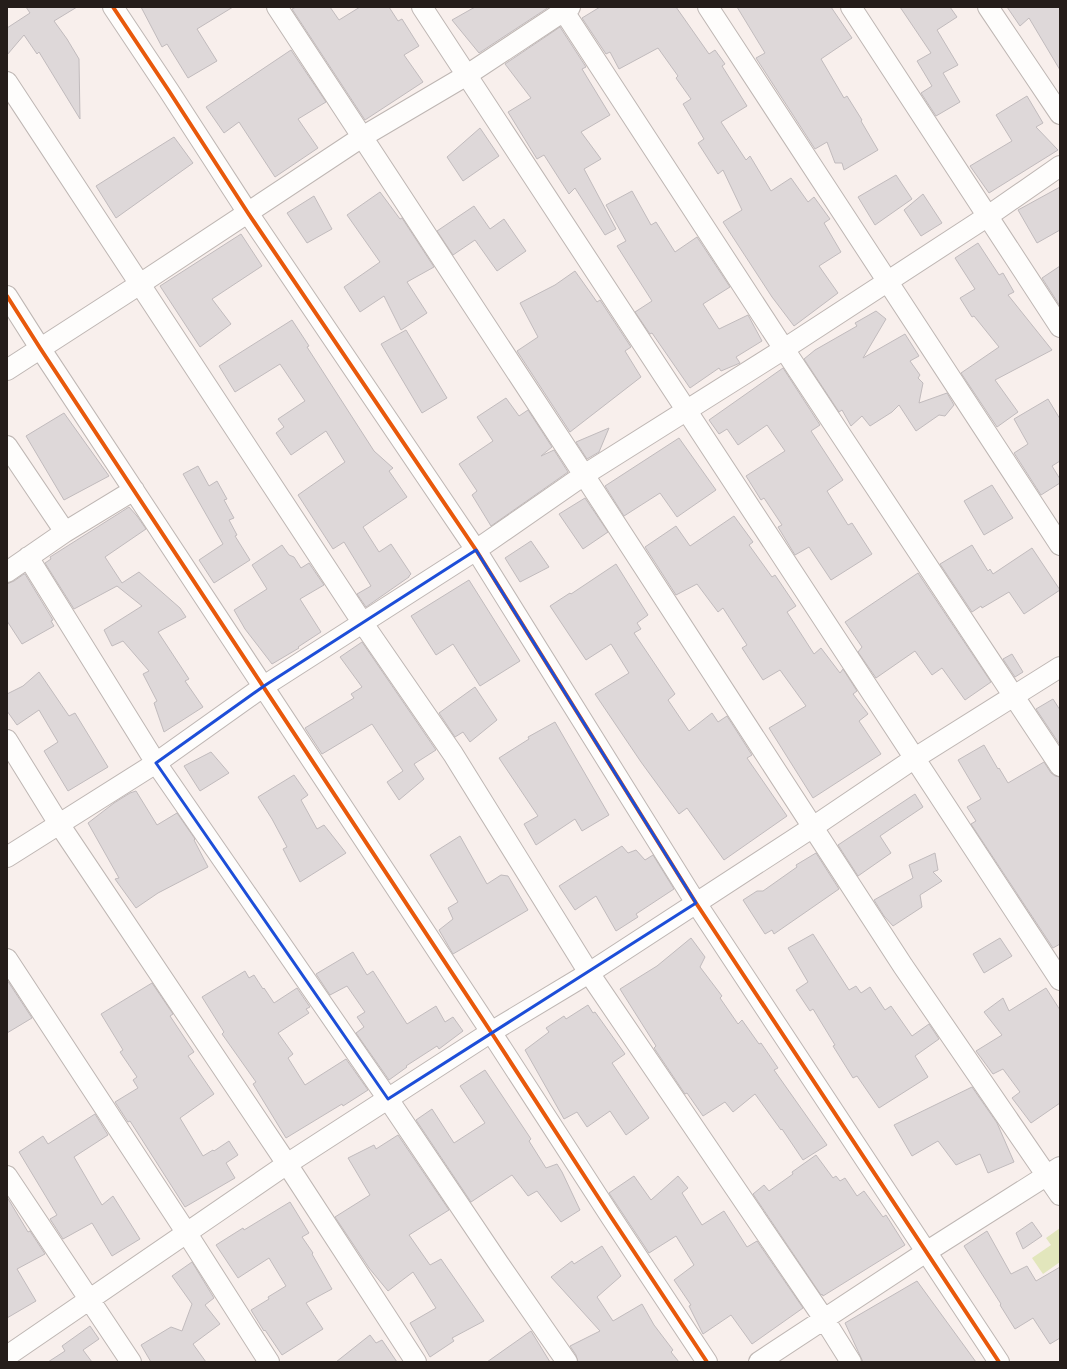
<svg xmlns="http://www.w3.org/2000/svg" width="1067" height="1369" font-family="'Work Sans',sans-serif">
<style>
.green{fill:#e2e6bc}
.building{fill:#ded8d9;stroke:#c1bbbd}
.lines{fill:none;stroke-linecap:round;stroke-linejoin:round}
.street-casing{stroke:#beb6b3;stroke-width:22}
.street{stroke:#fefdfc;stroke-width:20}
.cycleway-casing{stroke:#fff;stroke-width:6}
.cycleway{stroke:#e8590c;stroke-width:4}
.marked{fill:none;stroke:#1d4ed8;stroke-width:3;stroke-linejoin:round}
</style>
<rect width="100%" height="100%" fill="#f8efec"/>
<path class="green" d="M1060,1228V1262L1043,1274L1032,1258L1051,1245L1046,1238Z"/>
<path class="building" d="M26,7H77L54,21L67,39L79,59L80,119L39,52L37,54L24,35L7,55V28L30,13Z
M141,7H233L197,29L217,61L188,78L167,44L162,47Z
M296,7H330L339,20L360,7H389L398,21L402,19L419,46L404,55L423,82L365,120L292,9Z
M475,7H549L479,53L452,20Z
M600,7H676L709,54L715,50L725,64L722,66L747,106L721,122L746,160L750,156L771,191L791,178L808,202L814,197L830,219L824,223L841,252L819,266L838,293L794,326L772,297L723,222L742,210L723,170L718,174L698,143L704,139L683,104L691,99L676,78L678,76L658,48L619,69L610,52L606,54L582,18Z
M737,7H831L852,38L821,59L844,98L847,96L862,120L861,121L878,150L844,170L842,163H835L827,142L815,149L756,58L765,53Z
M900,7H950L957,17L937,30L958,65L943,73L960,102L936,116L921,93L932,86L917,61L931,53Z
M1007,7H1060V70L1029,18L1020,26Z
M560,27L586,67L582,69L610,115L581,132L601,159L584,169L616,229L605,235L575,188L569,194L544,155L537,159L508,112L531,98L505,64Z
M291,50L326,102L298,119L318,148L275,177L239,122L224,133L206,107Z
M1027,96L1043,123L1036,127L1058,150L989,193L970,166L1012,141L996,115Z
M480,128L499,156L463,181L447,157Z
M174,137L193,163L116,218L96,186Z
M896,175L912,199L875,225L858,197Z
M1060,187V230L1037,243L1018,210Z
M632,191L651,225L656,222L675,252L697,237L730,287L703,304L719,329L748,315L762,341L736,357L740,363L721,371L719,368L690,388L652,333L650,334L635,312L652,301L617,246L626,241L606,205Z
M380,192L400,219L402,218L434,267L407,282L427,313L401,330L384,296L360,312L344,287L380,262L347,215Z
M923,194L942,223L921,236L904,210Z
M314,196L332,229L307,243L287,213Z
M474,206L490,229L504,219L526,251L497,271L475,240L453,255L437,231Z
M241,234L262,266L212,299L231,324L200,347L160,286Z
M978,243L999,275L1003,273L1014,292L1008,295L1052,350L995,380L1018,412L997,427L961,373L999,347L974,316L972,317L960,298L975,289L955,258Z
M1060,266V306L1042,278Z
M575,271L597,302L600,300L631,347L625,351L641,377L570,432L517,351L538,337L520,303L555,285Z
M876,311L886,319L863,358L905,334L919,356L910,361L920,375L918,378L923,383L919,403L947,393L954,405L945,416L939,415L916,431L899,405L892,412L870,426L862,416L851,426L842,410L839,412L804,359L815,350L857,326L855,323Z
M292,320L309,346L307,347L374,451L393,468L389,471L407,497L363,527L379,552L391,544L411,574L409,576V577L366,607L357,594L371,586L344,542L333,549L298,495L345,462L326,431L291,455L276,433L284,427L278,419L305,401L280,364L235,392L219,366Z
M406,330L447,398L422,413L381,344Z
M783,368L820,425L811,431L843,480L827,491L848,525L852,523L872,554L831,580L809,547L795,555L778,527L782,525L764,498L761,500L746,476L785,451L767,425L738,445L727,429L719,434L709,420Z
M506,398L519,416L528,410L552,447L541,456L554,450L568,472L491,526L472,495L477,491L459,464L493,441L477,417Z
M1048,399L1060,419V461L1052,466L1060,479V483L1041,495L1014,453L1028,444L1014,419Z
M64,413L109,476L64,500L26,436Z
M609,428L599,452L587,459L576,442Z
M679,438L716,490L677,517L660,493L624,516L605,486Z
M198,466L209,486L217,481L227,499L224,500L234,518L229,520L237,535L235,536L250,560L214,583L199,560L223,544L183,474Z
M992,485L1013,518L984,535L964,501Z
M585,498L608,532L583,549L559,514Z
M129,507L137,516L146,529L105,557L122,583L139,572L180,608L186,617L158,632L189,679L185,681L203,707L164,732L154,703L157,701L143,674L149,671L123,641L112,646L104,630L142,606L117,586L74,609L45,563L51,559L50,557Z
M734,516L753,542L749,545L772,577L775,575L796,606L787,612L814,654L821,648L840,673L843,669L857,691L853,694L868,714L859,721L881,754L813,798L769,728L806,706L780,670L763,680L742,648L747,645L723,608L718,612L697,584L676,595L645,547L676,526L690,546Z
M531,541L549,567L520,582L505,558Z
M282,545L289,555L294,557L301,568L309,563L324,585L300,599L321,632L298,647L299,648L272,664L245,629L234,610L267,589L252,565Z
M972,545L988,571L990,569L993,574L1032,548L1060,590L1024,614L1009,592L982,608L981,606L972,612L940,564Z
M616,564L648,615L637,623L641,629L634,633L675,694L668,700L689,731L712,713L718,722L727,716L752,755L747,758L787,816L724,860L687,808L679,814L641,762L595,694L629,673L611,644L586,660L550,606L570,593L571,594Z
M918,573L991,682L965,700L942,668L932,675L915,651L876,678L858,652L862,647L845,622Z
M24,574H25L53,620L51,621L54,626L22,644L7,621V584L14,581Z
M469,580L520,661L480,686L453,644L436,655L411,616Z
M362,642L436,750L414,764L424,779L399,800L387,782L403,771L372,724L322,754L305,728L354,698L351,694L362,687L340,657Z
M1012,654L1023,672L1015,677L1003,659Z
M39,672L69,716L75,713L108,767L68,791L44,751L58,742L39,710L17,725L7,711V694L23,686Z
M475,687L497,720L470,742L463,732L455,737L439,713Z
M1053,699L1060,710V745L1036,709Z
M555,722L609,815L582,831L575,819L536,845L524,824L538,816L499,758L529,739L528,737Z
M984,745L998,769L999,768L1008,783L1044,762L1051,773L1055,776L1060,777V944L1053,948L971,824L976,821L967,807L981,799L958,760Z
M211,752L229,773L200,791L184,766Z
M294,775L308,795L301,800L317,829L324,825L346,853L300,882L283,849L287,847L272,819L258,797Z
M136,791L157,825L177,813L195,839L194,840L208,867L158,893L136,908L115,879L119,878L88,823L114,803L130,793Z
M915,794L923,807L880,836L891,853L858,876L838,845Z
M460,836L487,884L501,875L508,876L528,910L453,954L439,930L453,919L448,908L458,902L430,855Z
M622,846L628,853L636,850L645,860L653,855L674,889L636,914L638,917L616,931L596,896L575,910L559,886Z
M816,853L839,889L774,934L772,930L765,934L743,900L757,891H763L797,867L796,865Z
M935,853L938,870L933,872L942,881L920,895L922,907L893,926L884,916L874,900L913,878L909,865Z
M813,934L849,990L856,986L861,993L870,987L885,1010L891,1006L912,1036L929,1024L939,1039L915,1056L928,1077L879,1108L857,1076L853,1078L833,1046L835,1045L813,1009L810,1011L796,990L808,982L788,948Z
M691,938L705,957L700,967L722,996L720,998L738,1024L742,1020L759,1044L761,1043L778,1068L774,1070L827,1145L803,1160L782,1129L781,1130L755,1094L733,1112L725,1102L703,1116L687,1093L685,1094L654,1048L656,1046L620,989L657,966Z
M1000,938L1012,956L984,973L973,954Z
M353,952L367,975L373,971L407,1024L436,1006L445,1022L453,1017L463,1031L439,1049L437,1046L406,1066L407,1067L389,1080L356,1033L364,1027L357,1017L365,1012L347,986L330,995L316,974Z
M245,971L249,978L254,975L263,989L264,988L274,1003L297,988L310,1007L306,1009L309,1013L278,1033L293,1054L288,1058L305,1085L346,1059L368,1090L343,1106L342,1104L286,1138L253,1084L256,1082L222,1034L224,1032L202,997Z
M7,980L32,1018L7,1033Z
M152,983L173,1014L170,1016L194,1052L188,1056L214,1094L180,1118L203,1156L213,1150L214,1151L229,1141L238,1155L226,1163L235,1178L185,1207L130,1121L128,1122L115,1102L138,1088L133,1080L137,1077L120,1052L123,1050L101,1014Z
M1046,988L1060,1010V1103L1031,1123L1012,1098L1020,1092L1003,1069L993,1074L976,1051L1002,1035L984,1012L1003,998L1009,1011Z
M588,1005L593,1013L595,1012L625,1054L612,1063L649,1118L626,1135L610,1111L587,1127L577,1112L564,1119L525,1050L549,1032L546,1028L564,1016L566,1019Z
M485,1070L531,1139L529,1141L546,1168L557,1164L562,1172L580,1210L561,1222L537,1191L528,1196L512,1175L471,1202L416,1120L432,1109L454,1143L485,1123L460,1086Z
M972,1087L997,1123L1014,1162L988,1173L980,1154L956,1165L938,1141L912,1156L894,1125Z
M95,1114L108,1135L74,1157L102,1205L113,1196L140,1239L112,1256L92,1223L63,1239L50,1219L57,1215L19,1152L43,1136L48,1144Z
M398,1135L449,1210L409,1235L430,1265L441,1259L484,1321L452,1338L454,1341L430,1357L410,1323L436,1308L413,1272L388,1291L369,1268L335,1217L370,1195L348,1158L374,1145L376,1149Z
M816,1155L833,1178L836,1176L840,1181L845,1178L857,1196L864,1191L883,1217L886,1215L905,1245L823,1296L822,1294L821,1295L753,1194L764,1185L769,1191L793,1174L792,1172Z
M634,1176L651,1200L678,1176L688,1188L682,1193L702,1225L724,1211L747,1247L757,1241L803,1308L752,1344L731,1315L703,1334L689,1306L691,1305L674,1280L694,1265L676,1236L649,1253L609,1193Z
M7,1197L28,1232L30,1231L45,1254L17,1269L36,1301L7,1318Z
M290,1202L309,1233L302,1237L313,1253L312,1254L332,1289L306,1303L323,1329L282,1355L265,1330L264,1331L251,1310L269,1299L268,1297L286,1286L269,1258L238,1278L216,1245L243,1228L244,1230Z
M1032,1222L1042,1236L1023,1249L1016,1233Z
M987,1231L1011,1274L1027,1266L1036,1281L1060,1267V1338L1050,1344L1033,1318L1015,1329L1000,1305L1001,1304L964,1246Z
M602,1246L621,1276L597,1297L613,1321L642,1304L654,1325L673,1350L671,1352L679,1362H578L576,1355L570,1346L600,1331L551,1277L572,1261L574,1264Z
M192,1262L214,1298L205,1305L220,1324L193,1344L206,1362H151L141,1345L171,1327L182,1331L192,1304L172,1276Z
M917,1281L976,1362H863L845,1323Z
M90,1326L99,1339L83,1350L92,1362H48L65,1351L62,1346Z
M531,1331L550,1362H487Z
M370,1335L376,1343L382,1340L397,1362H336Z"/>
<g class="lines">
<g class="street-casing">
<path id="street" d="M113,7L169,91L248,213L476,550L696,903L999,1362
M277,7L584,475L903,966L1060,1195
M422,7L1060,980
M561,7L784,349L1060,766
M708,7L1060,545
M851,7L1060,327
M988,7L1060,114
M7,82L362,622L453,754L589,973L824,1319L851,1362
M7,296L40,348L491,1032L611,1217L707,1362
M7,370L140,284L362,137L467,75L570,7
M7,446L65,532
M28,557L156,763L388,1099L499,1264L567,1362
M7,572L65,532L134,490
M7,740L59,824L287,1164L416,1362
M7,857L156,763L264,686L476,550L584,475L784,349L988,216L1060,166
M7,959L186,1232L269,1362
M7,1176L131,1362
M7,1356L287,1164L491,1032L589,973L813,827L915,758L1060,667
M759,1362L926,1252L1060,1167"/>
</g>
<use href="#street" class="street"/>
<g class="cycleway-casing">
<path id="cycleway" d="M113,7L169,91L248,213L476,550L696,903L999,1362
M7,296L40,348L491,1032L611,1217L707,1362"/>
</g>
<use href="#cycleway" class="cycleway"/>
</g>
<path class="marked" d="M476,550L696,903L388,1099L156,763L264,686Z"/>
<rect width="1067" height="1369" fill="none" stroke="#251d1a" stroke-width="16"/>
</svg>
